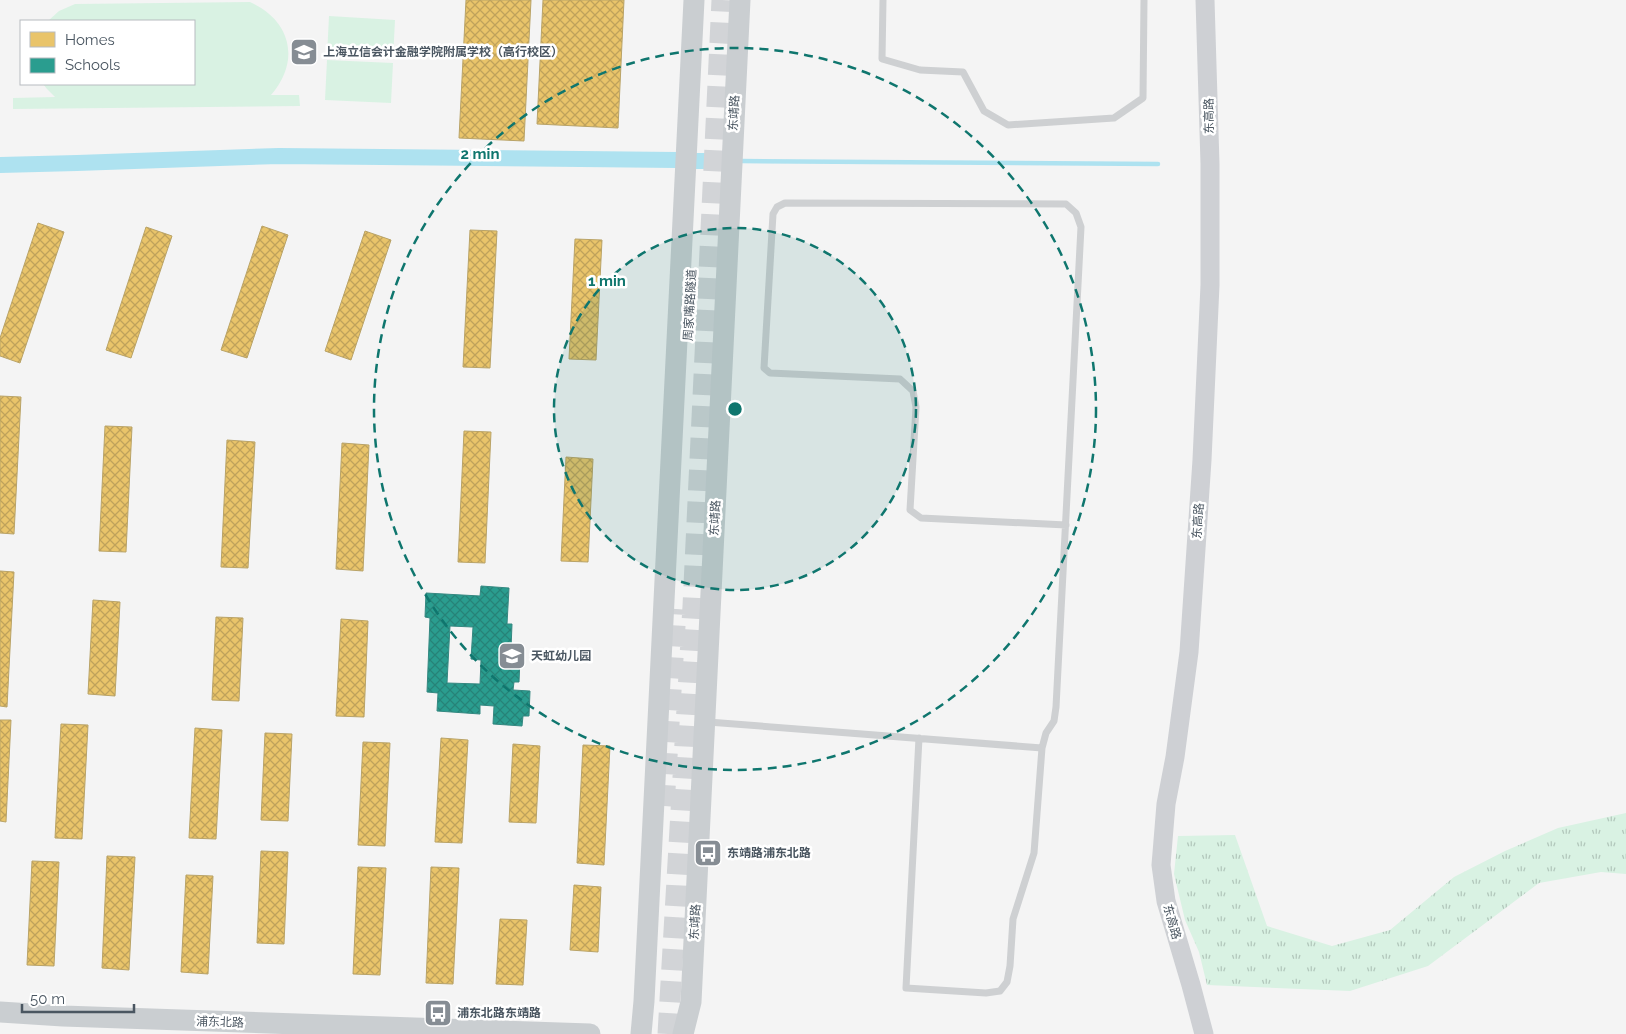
<svg xmlns="http://www.w3.org/2000/svg" width="1626" height="1034" font-family="Raleway,'Noto Sans SC',sans-serif">
<style>
.grass{fill:url(#grass-tufts)}
.pitch{fill:#d9f2e3}
.homes{fill:url(#homes-cross-hatch);stroke:#b9a367}
.schools{fill:url(#schools-cross-hatch);stroke:#348881;fill-rule:evenodd}
.lines{fill:none;stroke-linecap:round;stroke-linejoin:round}
.stream{stroke:#aee2f0;stroke-width:4.5}
.canal{stroke:#aee2f0;stroke-width:16}
.primary-tunnel{stroke:#d2d4d7;stroke-width:21;stroke-dasharray:21 11;stroke-linecap:butt}
.lane{stroke:#ced0d2;stroke-width:7}
.secondary{stroke:#ced0d4;stroke-width:19}
.primary{stroke:#caced1;stroke-width:21}
.ring{fill:none;stroke:#0f766e;stroke-width:2.5;stroke-dasharray:9 6}
.labels{text-anchor:middle;dominant-baseline:central;stroke-width:5;stroke-linejoin:round;paint-order:stroke}
.poi-label{font-size:12px;font-weight:bold;fill:#4a5661;stroke:#fff;text-anchor:start}
.street-label{font-size:12px;fill:#4a5661;stroke:#fff}
.centre{fill:#0f766e;stroke:#fff;stroke-width:2.5}
.ring-label{font-size:15px;text-anchor:middle;font-weight:bold;fill:#0f766e;stroke:#fff;stroke-width:5;stroke-linejoin:round;paint-order:stroke}
</style>
<defs>
<pattern id="grass-tufts" width="24" height="20" patternUnits="userSpaceOnUse" patternTransform="scale(1.25)"><rect width="24" height="20" fill="#d9f2e3"/><path d="M3 7l-1-3M5 7V3M7 7l1-3M15 17l-1-3M17 17v-4M19 17l1-3" fill="none" stroke="#b2c7bb"/></pattern>
<pattern id="homes-cross-hatch" width="8" height="8" patternUnits="userSpaceOnUse" patternTransform="scale(1.25)"><rect width="8" height="8" fill="#e9c46a"/><path d="M0 0l8 8M0 8l8-8" fill="none" stroke="#bfa25b"/></pattern>
<pattern id="schools-cross-hatch" width="8" height="8" patternUnits="userSpaceOnUse" patternTransform="scale(1.25)"><rect width="8" height="8" fill="#2a9d8f"/><path d="M0 0l8 8M0 8l8-8" fill="none" stroke="#268378"/></pattern>
</defs>
<rect width="100%" height="100%" fill="#f4f4f4"/>
<path class="grass" d="M1626,813V874L1601,872L1539,883L1428,966L1350,991L1207,985L1199,952L1185,920L1174,874L1178,836L1235,835L1267,926L1332,946L1390,930L1454,877L1505,851L1558,828Z"/>
<path class="pitch" d="M250,2C291,20 301,61 271,95H299L300,106L13,109V98L55,97L47,89L43,84H194V21H48L59,11L75,4Z
M329,16L395,20L393,59L327,56Z
M327,60L393,63L391,103L325,100Z"/>
<path class="homes" d="M466,0H531L524,141L459,138Z
M543,0H624L618,128L537,124Z
M38,223L64,232L20,363L0,356V338Z
M262,226L288,235L247,358L221,350Z
M146,227L172,236L131,358L106,350Z
M470,230L497,231L490,368L463,367Z
M365,231L391,240L351,360L325,351Z
M575,239L602,240L596,360L569,359Z
M0,396L21,397L14,534L0,533Z
M105,426L132,427L126,552L99,551Z
M464,431L491,432L485,563L458,562Z
M227,440L255,442L248,568L221,567Z
M342,443L369,445L363,571L336,569Z
M566,457L593,459L588,562L561,561Z
M0,571L14,572L7,707L0,706Z
M93,600L120,602L115,696L88,694Z
M216,617L243,618L239,701L212,700Z
M341,619L368,621L364,717L336,716Z
M0,720H11L6,822L0,821Z
M61,724L88,725L82,839L55,838Z
M195,728L222,730L216,839L189,838Z
M265,733L292,734L288,821L261,820Z
M441,738L468,740L462,843L435,842Z
M363,742L390,743L385,846L358,845Z
M513,744L540,746L536,823L509,822Z
M583,745L610,746L604,865L577,863Z
M261,851L288,852L284,944L257,943Z
M107,856L135,857L129,970L102,968Z
M32,861L59,862L54,966L27,965Z
M358,867L386,868L380,975L353,974Z
M431,867L459,868L453,984L426,983Z
M186,875L213,876L208,974L181,972Z
M574,885L601,887L598,952L570,950Z
M500,919L527,920L523,985L496,984Z"/>
<path class="schools" d="M481,586L509,588L507,624H512L511,649L505,648V658L520,659L519,682H514L513,690L530,691L529,716H523L522,726L493,724L494,706L480,705V714L437,711L438,693L427,692L430,618L425,617L426,593L480,596ZM450,626L473,627L471,659L481,660L480,684L447,683Z"/>
<g class="lines">
<path class="stream" d="M741,161L1158,164"/>
<path class="canal" d="M695,161H723
M0,165L77,163L279,156L677,160"/>
<path class="primary-tunnel" d="M664,806L676,609
M668,1034L693,606L722,0"/>
<path class="lane" d="M883,0L882,59L920,70L963,72L984,111L1008,125L1114,118L1143,98L1144,0
M708,722L1042,748
M919,738L906,988L986,993L1000,991L1007,982L1010,966L1013,919L1034,853L1042,748L1046,733L1054,721L1056,707L1081,227L1076,213L1066,204L785,203L777,207L773,214L764,368L770,373L900,379L913,391L916,407L910,510L921,518L1066,525"/>
<path class="secondary" d="M1204,1034L1191,985L1166,901L1161,865L1166,804L1175,757L1189,652L1202,460L1210,285V164L1205,0"/>
<path class="primary" d="M0,1012L63,1016L590,1034
M641,1034L644,1001L694,0
M683,1034L691,1002L740,0"/>
</g>
<circle cx="735" cy="409" r="181" fill="#0f766e" fill-opacity=".12"/>
<g class="ring">
<circle cx="735" cy="409" r="181"/>
<circle cx="735" cy="409" r="361"/>
</g>
<defs>
<g id="university-square" transform="scale(1.4375)"><rect x="-9" y="-9" width="18" height="18" rx="4" fill="#868d94" stroke="#fff"/><path d="M0-5L7-2L0 1L-7-2ZM-4 1L0 2.5L4 1V4Q0 6-4 4Z" fill="#fff"/></g>
<g id="school-square" transform="scale(1.4375)"><rect x="-9" y="-9" width="18" height="18" rx="4" fill="#868d94" stroke="#fff"/><path d="M0-5L7-2L0 1L-7-2ZM-4 1L0 2.5L4 1V4Q0 6-4 4Z" fill="#fff"/></g>
<g id="bus-square" transform="scale(1.4375)"><rect x="-9" y="-9" width="18" height="18" rx="4" fill="#868d94" stroke="#fff"/><path d="M-5-6H5V4H4V6H2V4H-2V6H-4V4H-5ZM-3.5-4V0h7V-4ZM-3.5 1.2v1.5H-2V1.2ZM2 1.2v1.5H3.5V1.2Z" fill="#fff"/></g>
</defs>
<g fill-rule="evenodd">
<use href="#university-square" x="304" y="52"/>
<use href="#school-square" x="512" y="656"/>
<use href="#bus-square" x="708" y="853"/>
<use href="#bus-square" x="438" y="1013"/>
</g>
<g class="labels">
<g class="poi-label">
<text x="323" y="52">上海立信会计金融学院附属学校（高行校区）</text>
<text x="531" y="656">天虹幼儿园</text>
<text x="727" y="853">东靖路浦东北路</text>
<text x="457" y="1013">浦东北路东靖路</text>
</g>
<g class="street-label">
<text transform="translate(734 113) rotate(-87)">东靖路</text>
<text transform="translate(1209 116) rotate(-91)">东高路</text>
<text transform="translate(690 305) rotate(-87)">周家嘴路隧道</text>
<text transform="translate(715 518) rotate(-87)">东靖路</text>
<text transform="translate(1198 521) rotate(-86)">东高路</text>
<text transform="translate(695 922) rotate(-87)">东靖路</text>
<text transform="translate(1172 922) rotate(74)">东高路</text>
<text transform="translate(220 1022) rotate(2)">浦东北路</text>
</g>
</g>
<circle cx="735" cy="409" r="8" class="centre"/>
<g class="ring-label">
<text x="480" y="159">2 min</text>
<text x="607" y="286">1 min</text>
</g>
<rect x="20" y="20" width="175" height="65" fill="#ffffff" stroke="#b7bbc0"/>
<rect x="30" y="32" width="25" height="15" fill="#e9c46a" stroke="#b7bbc0"/>
<text x="65" y="45" font-size="15" fill="#4a5661">Homes</text>
<rect x="30" y="58" width="25" height="15" fill="#2a9d8f" stroke="#b7bbc0"/>
<text x="65" y="70" font-size="15" fill="#4a5661">Schools</text>
<path d="M22 1004v8h112v-8" fill="none" stroke="#4a5661" stroke-width="2.5"/>
<text x="30" y="1004" font-size="15" fill="#4a5661" stroke="#ffffff" stroke-width="4" paint-order="stroke">50 m</text>
</svg>
